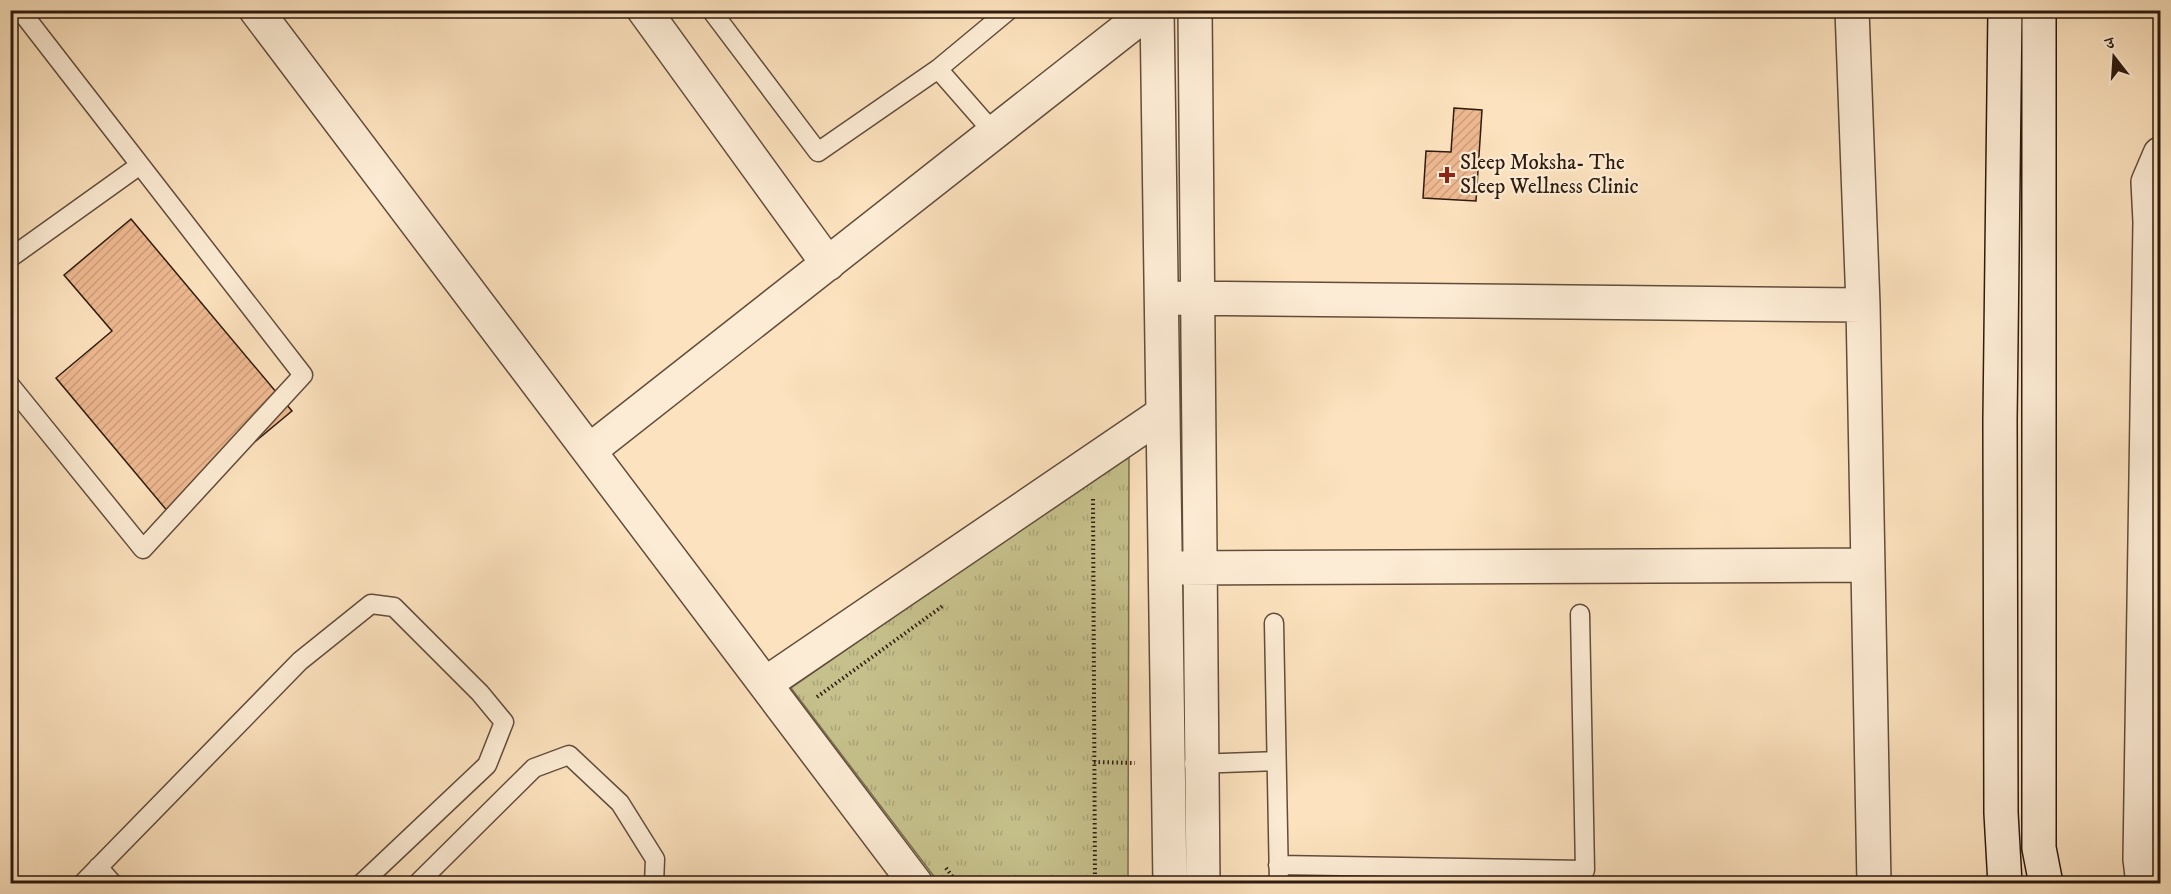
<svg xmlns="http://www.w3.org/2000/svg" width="2171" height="894" font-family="'IM FELL DW Pica','Noto Serif Devanagari',serif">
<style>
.park{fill:url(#park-tufts);stroke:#7a6e4e;stroke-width:1.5}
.building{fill:url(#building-hatch);stroke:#2e1b0f;stroke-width:1.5}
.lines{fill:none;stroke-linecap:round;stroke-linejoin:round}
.lane-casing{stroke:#624d3b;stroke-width:21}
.street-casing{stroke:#624d3b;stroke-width:36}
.secondary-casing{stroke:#2e1b0f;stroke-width:36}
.path{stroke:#2e1b0f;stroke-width:4;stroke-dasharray:1.5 3;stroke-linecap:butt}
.lane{stroke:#fdecd5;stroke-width:18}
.street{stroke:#fdecd5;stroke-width:33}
.secondary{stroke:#fdecd5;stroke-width:33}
.poi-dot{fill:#8f2418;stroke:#fdecd5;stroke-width:2}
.labels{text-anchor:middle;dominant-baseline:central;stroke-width:4.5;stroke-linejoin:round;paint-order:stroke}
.poi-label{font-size:21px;fill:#2e1b0f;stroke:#fdecd5;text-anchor:start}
</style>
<defs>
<pattern id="park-tufts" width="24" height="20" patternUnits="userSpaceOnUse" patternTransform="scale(1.5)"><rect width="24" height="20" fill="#c6c18c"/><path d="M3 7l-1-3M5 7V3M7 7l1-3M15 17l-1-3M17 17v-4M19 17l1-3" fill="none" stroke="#aaa578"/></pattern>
<pattern id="building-hatch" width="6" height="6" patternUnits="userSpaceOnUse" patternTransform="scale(1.5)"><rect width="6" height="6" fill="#eeb890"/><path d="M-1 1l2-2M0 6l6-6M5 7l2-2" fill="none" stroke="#cc9e7b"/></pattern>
</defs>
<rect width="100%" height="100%" fill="#fce2be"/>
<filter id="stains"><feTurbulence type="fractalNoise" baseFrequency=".00333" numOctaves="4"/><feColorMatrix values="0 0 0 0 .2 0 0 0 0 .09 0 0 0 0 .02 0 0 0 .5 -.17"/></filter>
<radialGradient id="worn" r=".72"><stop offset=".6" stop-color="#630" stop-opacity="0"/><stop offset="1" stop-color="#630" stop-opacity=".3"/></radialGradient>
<path class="park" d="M1129,454L1128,883H939L791,688Z"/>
<path class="building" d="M1454,108L1482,110L1476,201L1423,198L1426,151L1451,152Z
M131,219L292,411L169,513L56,378L112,331L64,275Z"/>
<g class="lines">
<g class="lane-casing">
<path id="lane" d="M711,10L818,152L938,69L1009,10
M938,69L994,133
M10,258L140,165
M10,385L143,549L303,375L20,10
M1274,623L1279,884
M1194,764L1276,761
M1278,865L1585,870L1580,614
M98,867L113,884
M82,884L300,661L371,604L394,607L480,693L504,722L487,765L361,884
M417,884L534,768L569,755L620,803L655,859L654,884"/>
</g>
<g class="street-casing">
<path id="street" d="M256,10L916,884
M644,10L828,264
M1157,10L1170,884
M1195,10L1203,884
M1852,10L1863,305L1874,884
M1177,298L1863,305
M589,451L1150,10
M1178,568L1868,565
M765,684L1162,414
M2143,884L2140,859L2150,222L2148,182L2160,154"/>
</g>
<g class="secondary-casing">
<path id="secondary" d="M2039,10V848L2046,884
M2005,884L2001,813L2000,420L2005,10"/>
</g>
<path class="path" d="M1093,499L1095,884
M817,697L944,605
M1094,762L1135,763
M946,868L958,884"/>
<use href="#lane" class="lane"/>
<use href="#street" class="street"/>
<use href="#secondary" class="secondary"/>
</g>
<path class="poi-dot" d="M1444 166h6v6h6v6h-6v6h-6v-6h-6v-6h6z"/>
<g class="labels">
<g class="poi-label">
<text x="1460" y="163">Sleep Moksha- The<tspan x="1460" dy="24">Sleep Wellness Clinic</tspan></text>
</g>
</g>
<rect width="2171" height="894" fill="none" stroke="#fce2be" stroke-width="36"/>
<rect x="12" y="12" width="2147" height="870" fill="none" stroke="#2e1b0f" stroke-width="3"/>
<rect x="18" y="18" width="2135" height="858" fill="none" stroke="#2e1b0f" stroke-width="1.5"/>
<g transform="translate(2114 57) rotate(343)" stroke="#fdecd5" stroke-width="4.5" paint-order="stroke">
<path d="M0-4.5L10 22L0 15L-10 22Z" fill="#2e1b0f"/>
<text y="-9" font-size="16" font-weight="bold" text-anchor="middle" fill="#2e1b0f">उ</text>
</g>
<rect width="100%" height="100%" filter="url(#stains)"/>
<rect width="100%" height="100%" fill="url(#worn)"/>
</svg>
